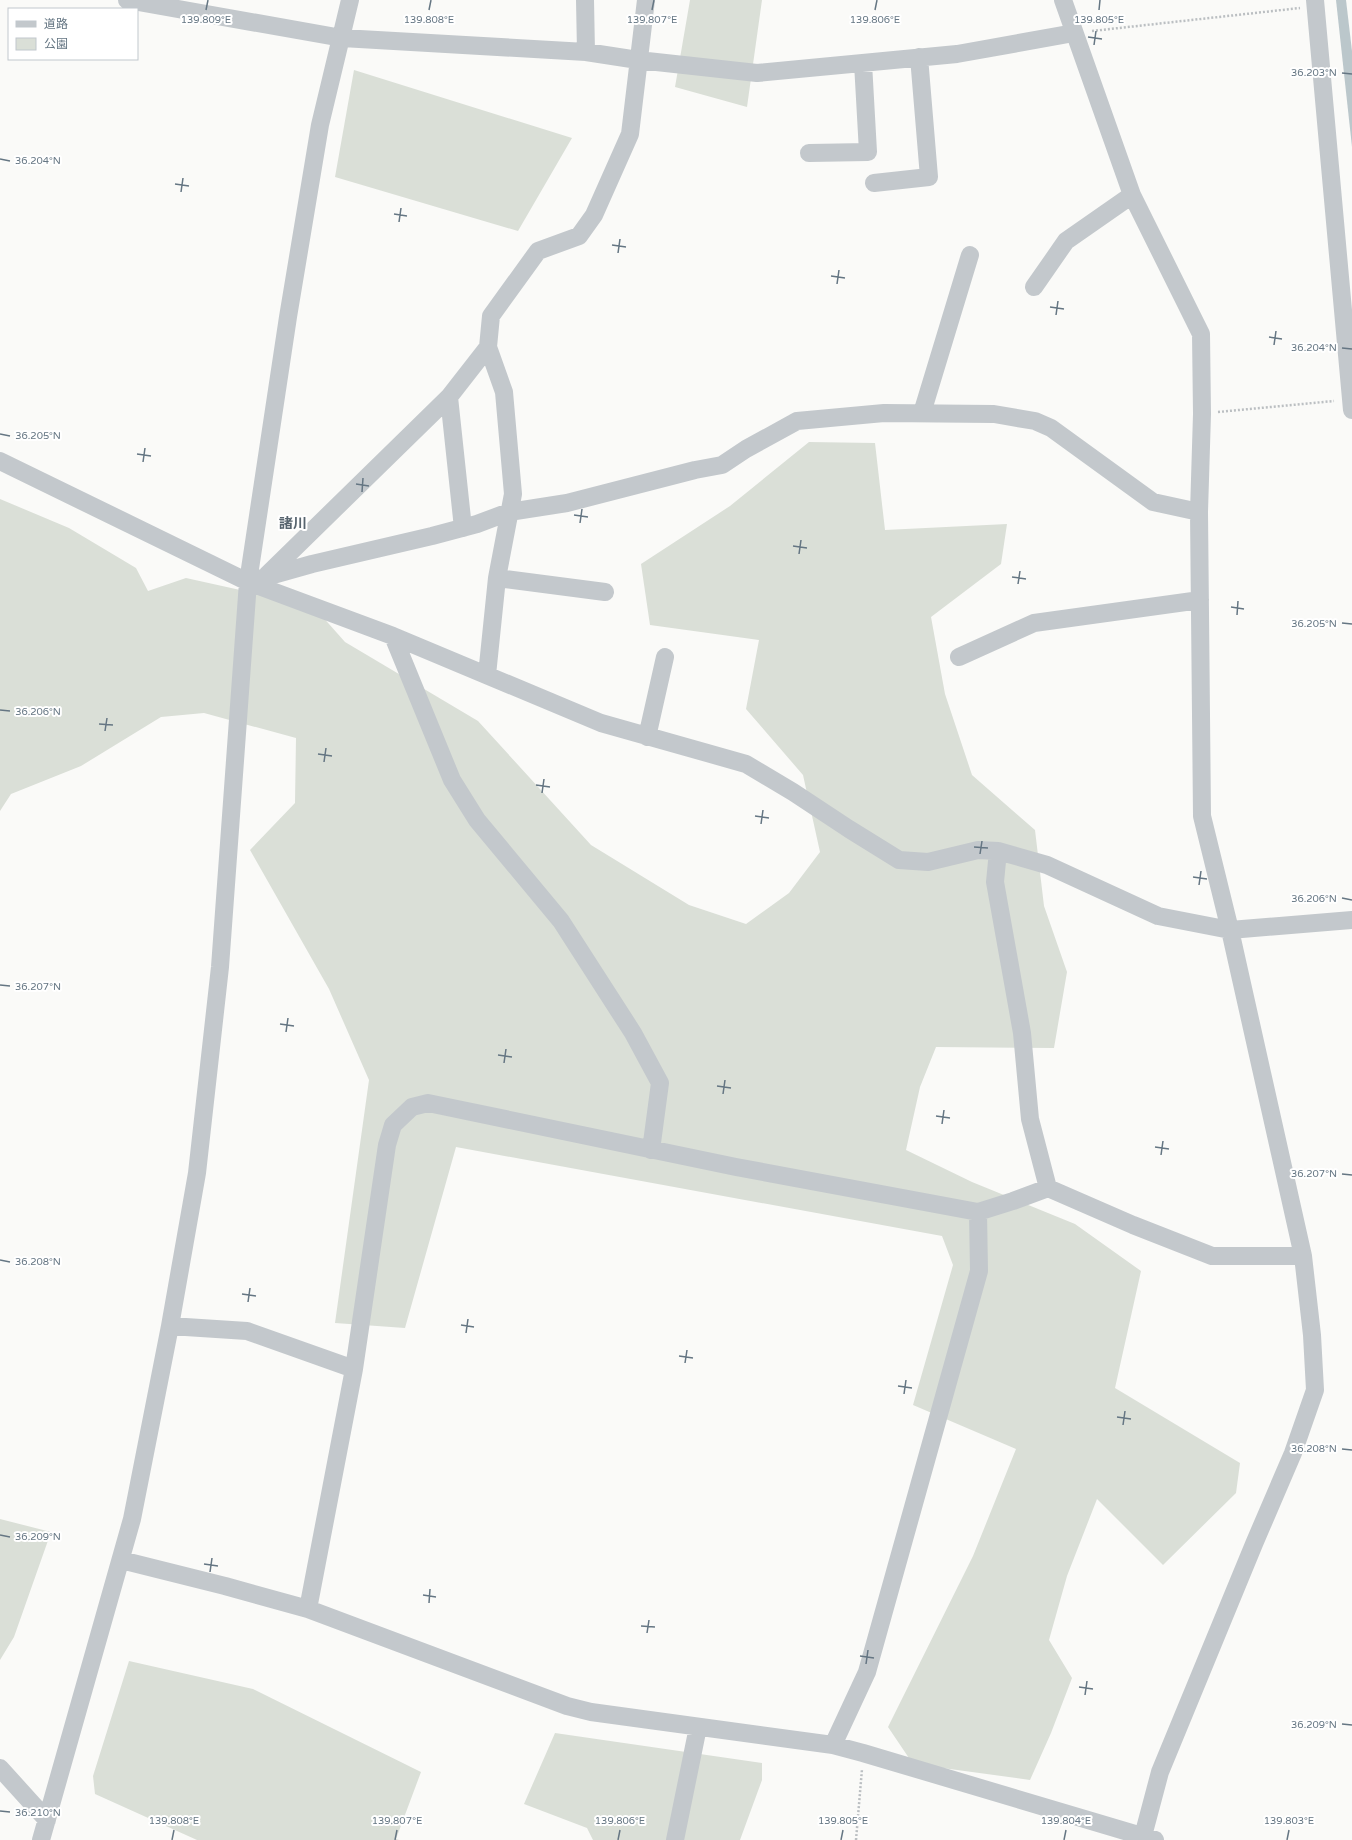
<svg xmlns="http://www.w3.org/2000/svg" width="1352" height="1840" font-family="'Varela Round','Noto Sans JP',sans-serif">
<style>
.green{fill:#dadfd7}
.water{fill:#bbc7cb}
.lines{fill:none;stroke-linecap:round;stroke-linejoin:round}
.path{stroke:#bbbfc2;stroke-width:2.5;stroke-dasharray:2 2;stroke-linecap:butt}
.minor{stroke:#c3c8cc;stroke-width:18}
.ticks{fill:none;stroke:#657683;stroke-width:1.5}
.labels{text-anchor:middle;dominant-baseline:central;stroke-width:4;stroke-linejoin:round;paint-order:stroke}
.quarter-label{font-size:14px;font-weight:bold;fill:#57646e;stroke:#fff}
.ticks-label{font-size:10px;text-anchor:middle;fill:#657683;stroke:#fff;stroke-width:4;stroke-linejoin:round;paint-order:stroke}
</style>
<rect width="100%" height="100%" fill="#fafaf8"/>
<path class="green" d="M690,0H762L747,107L675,87Z
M354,70L572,138L518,231L335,177Z
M809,442L875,443L885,530L1007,524L1001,564L931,617L945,694L972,775L1035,830L1044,906L1067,972L1054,1048L936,1047L920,1087L906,1150L972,1182L1075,1224L1141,1271L1115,1388L1240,1463L1236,1493L1163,1565L1097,1499L1067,1576L1049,1640L1072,1678L1051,1733L1030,1780L913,1764L888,1727L973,1556L1016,1449L913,1405L953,1265L942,1236L456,1147L405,1328L335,1323L369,1080L329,989L250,850L295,803L296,738L204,713L161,717L81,766L11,794L0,811V499L69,528L136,568L148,591L186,578L313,606L345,642L478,721L591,845L689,905L746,924L789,893L820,852L803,775L746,709L759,640L650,625L641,564L730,506Z
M0,1519L51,1532L14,1637L0,1660Z
M129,1661L253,1689L421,1772L396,1839L399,1840H197L95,1794L93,1776Z
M555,1733L762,1763V1780L740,1840H593L587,1828L524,1804Z"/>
<path class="water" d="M1336,0H1346L1352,51V147Z"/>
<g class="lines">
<path class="path" d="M1092,31L1300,8
M1218,412L1334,401
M856,1840L862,1769"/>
<path class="minor" d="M127,0L342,38L586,52L638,60L757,73L957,54L1074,33
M585,0L586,52
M1063,0L1132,195L1201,334L1202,414L1199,512L1202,816L1230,930L1303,1256L1312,1335L1315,1390L1293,1453L1254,1544L1160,1772L1143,1836
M1315,0L1352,410
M809,153L868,152L863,63
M874,183L929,177L919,57
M1034,287L1066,241L1132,195
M449,397L463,528
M922,413L970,255
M0,461L248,582L393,636L601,723L746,764L793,792L849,829L899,860L928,862L978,850L998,851L1047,865L1158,916L1230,930L1352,920
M267,575L449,397L488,347L491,316L538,251L579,236L594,215L630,134L646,0
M497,578L605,592
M248,582L312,564L432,536L477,524L509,512L567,503L695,470L722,465L746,449L797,421L884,413L994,414L1035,421L1051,428L1153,502L1199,512
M393,636L452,780L477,820L561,921L633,1033L660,1083L651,1150
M959,657L1034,623L1200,600
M487,675L497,578L513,494L504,392L488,347
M647,737L665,657
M998,851L995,882L1022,1033L1030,1119L1048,1188
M170,1326L247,1331L354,1369
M121,1560L225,1586L308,1609L567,1706L591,1712L833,1745L863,1753L1155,1840
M308,1609L354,1369L387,1145L393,1125L412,1107L428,1103L736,1167L978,1212L1013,1201L1048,1188L1133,1225L1212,1256H1303
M833,1745L867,1672L979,1271L978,1212
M0,1768L47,1820
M41,1840L132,1519L170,1326L197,1173L220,967L248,582L288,317L320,125L350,0
M675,1840L698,1727"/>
</g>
<path class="ticks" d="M206,10L208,0M429,10L431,0M652,10L654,0M875,10L877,0M1099,10L1100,0M1088,37L1102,39M1094,45L1096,31M1342,73L1352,74M0,159L10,161M175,184L189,186M181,192L183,178M394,214L407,216M399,222L401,208M612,245L626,247M618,253L620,239M831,276L845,278M837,284L839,270M1050,307L1064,309M1056,315L1058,301M1269,337L1282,339M1274,345L1276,331M1342,348L1352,349M0,434L10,436M137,454L151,456M143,462L145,448M356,484L369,486M362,492L363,478M574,515L588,517M580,523L582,509M793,546L807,548M799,554L801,540M1012,577L1026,579M1018,584L1020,571M1231,607L1244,609M1237,615L1238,601M1342,623L1352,624M0,710L10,711M99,724L113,725M105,731L107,718M318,754L332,756M324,762L326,748M536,785L550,787M542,793L544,779M755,816L769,818M761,824L763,810M974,847L988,848M980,854L982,841M1193,877L1207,879M1199,885L1201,871M1342,898L1352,900M0,985L10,986M280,1024L294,1026M286,1032L288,1018M498,1055L512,1057M504,1063L506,1049M717,1086L731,1088M723,1094L725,1080M936,1116L950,1118M942,1124L944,1110M1155,1147L1169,1149M1161,1155L1163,1141M1342,1174L1352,1175M0,1260L10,1262M242,1294L256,1296M248,1302L250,1288M461,1325L474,1327M466,1333L468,1319M679,1356L693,1358M685,1363L687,1350M898,1386L912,1388M904,1394L906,1380M1117,1417L1131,1419M1123,1425L1125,1411M1342,1449L1352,1450M0,1535L10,1537M204,1564L218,1566M210,1572L212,1558M423,1595L436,1597M429,1603L430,1589M641,1626L655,1627M647,1633L649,1620M860,1656L874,1658M866,1664L868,1650M1079,1687L1093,1689M1085,1695L1087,1681M1342,1724L1352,1725M0,1811L10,1812M172,1840L174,1830M395,1840L397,1830M618,1840L620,1830M841,1840L843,1830M1064,1840L1066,1830M1287,1840L1289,1830"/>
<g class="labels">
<g class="quarter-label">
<text x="293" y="523">諸川</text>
</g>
</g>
<g class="ticks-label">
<text x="206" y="23">139.809°E</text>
<text x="429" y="23">139.808°E</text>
<text x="652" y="23">139.807°E</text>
<text x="875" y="23">139.806°E</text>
<text x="1099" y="23">139.805°E</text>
<text x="1314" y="76">36.203°N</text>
<text x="38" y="164">36.204°N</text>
<text x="1314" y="351">36.204°N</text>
<text x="38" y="439">36.205°N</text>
<text x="1314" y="627">36.205°N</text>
<text x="38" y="715">36.206°N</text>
<text x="1314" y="902">36.206°N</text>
<text x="38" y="990">36.207°N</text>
<text x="1314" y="1177">36.207°N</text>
<text x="38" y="1265">36.208°N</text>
<text x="1314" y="1452">36.208°N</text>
<text x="38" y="1540">36.209°N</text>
<text x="1314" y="1728">36.209°N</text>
<text x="38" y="1816">36.210°N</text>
<text x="174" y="1824">139.808°E</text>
<text x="397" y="1824">139.807°E</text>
<text x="620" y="1824">139.806°E</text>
<text x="843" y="1824">139.805°E</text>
<text x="1066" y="1824">139.804°E</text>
<text x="1289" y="1824">139.803°E</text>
</g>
<rect x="8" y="8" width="130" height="52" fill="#ffffff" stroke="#c1c8cd"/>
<rect x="16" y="21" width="20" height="6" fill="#c3c8cc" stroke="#c1c8cd"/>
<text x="44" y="28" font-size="12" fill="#657683">道路</text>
<rect x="16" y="38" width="20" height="12" fill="#dadfd7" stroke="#c1c8cd"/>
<text x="44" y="48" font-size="12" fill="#657683">公園</text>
</svg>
